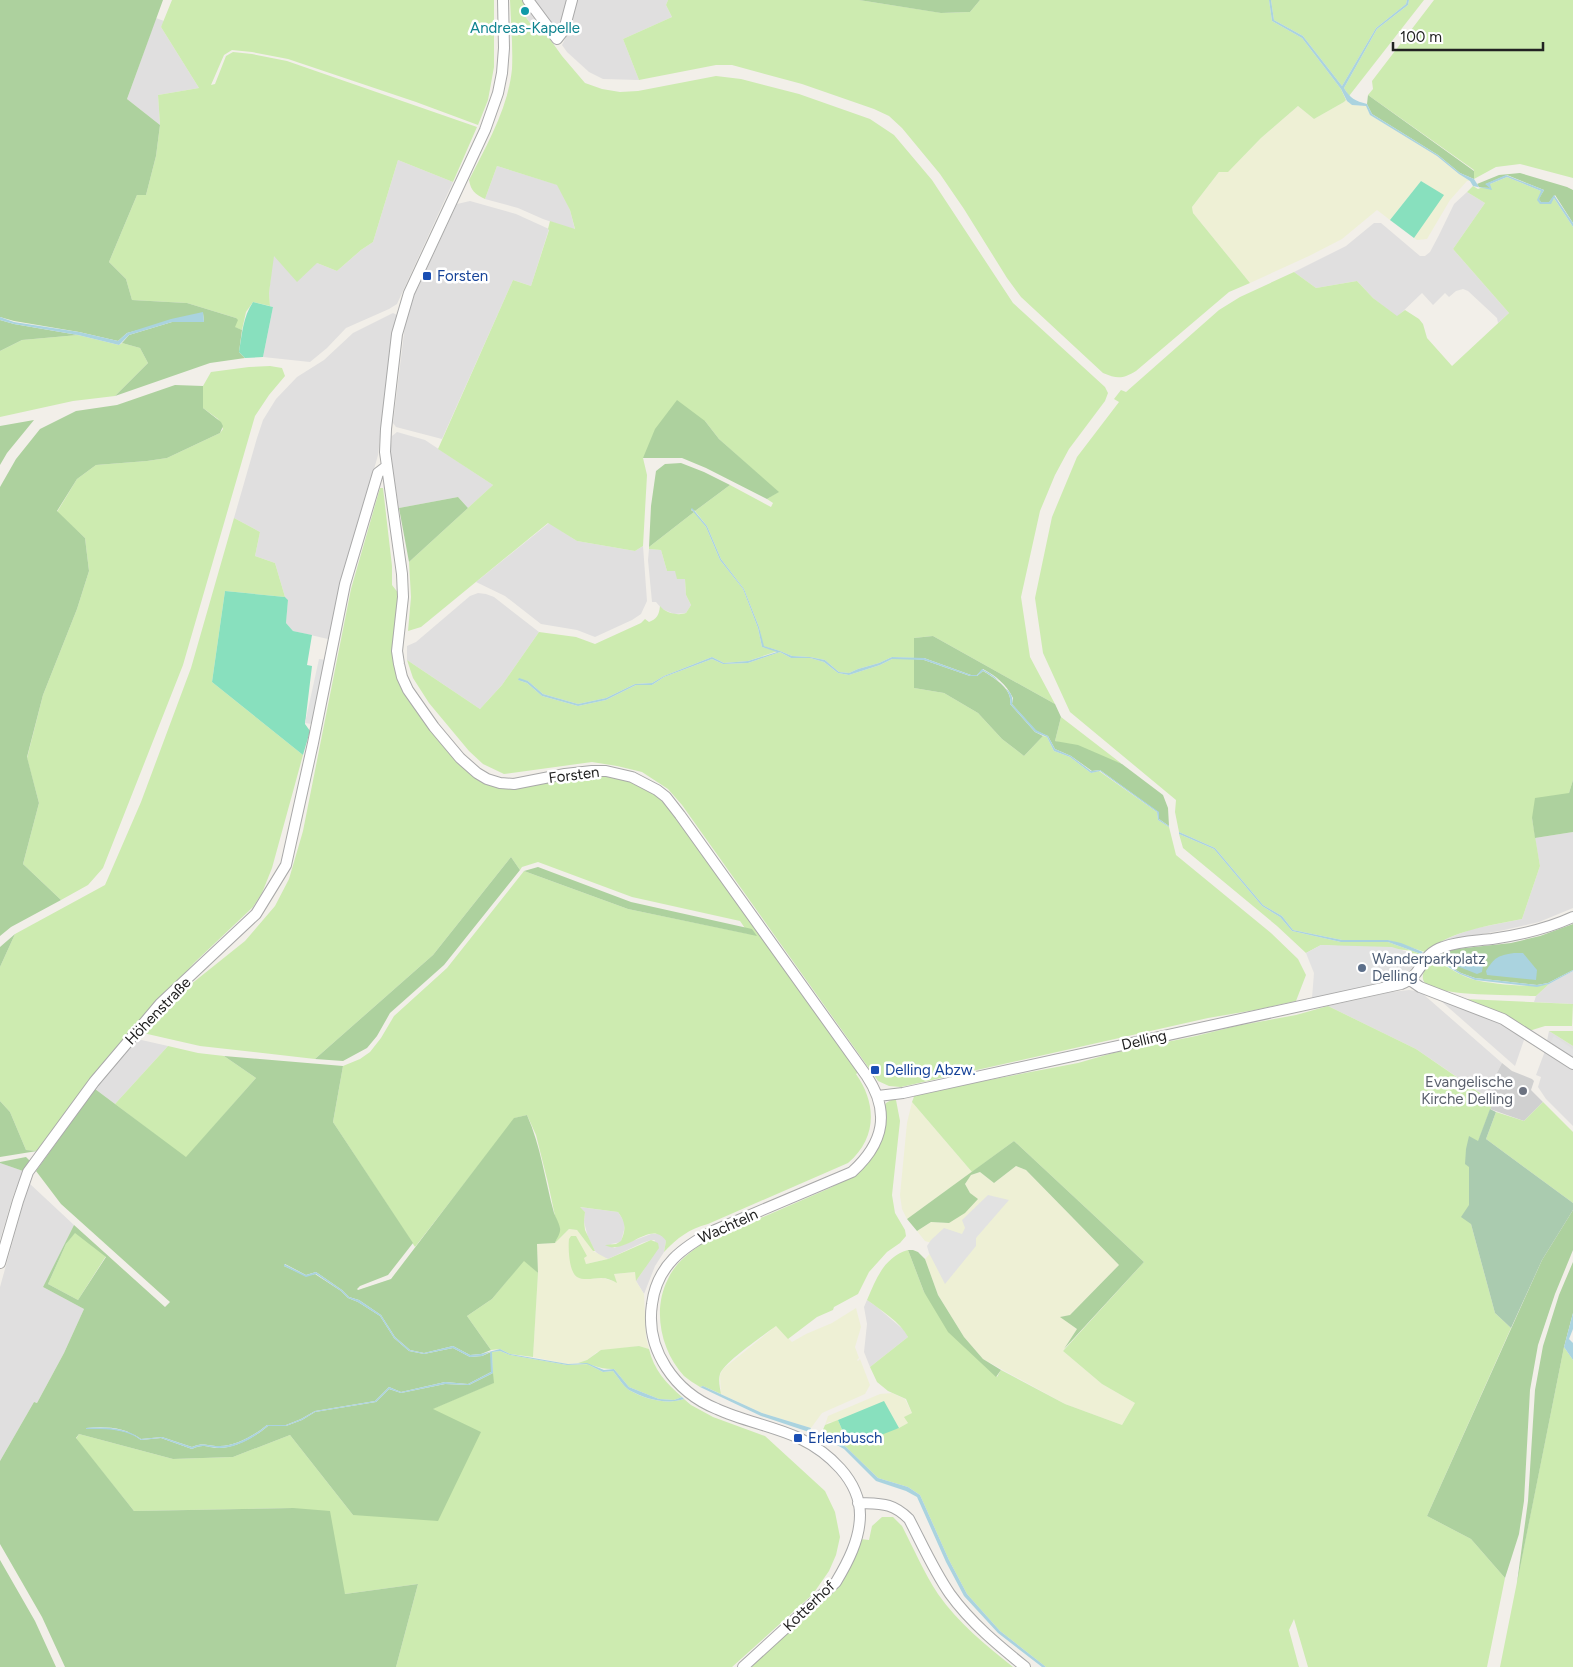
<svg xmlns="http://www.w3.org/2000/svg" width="1573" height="1667" font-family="Figtree,sans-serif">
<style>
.residential{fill:#e0dfdf}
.religious{fill:#d0d0d0}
.farmland{fill:#eef0d5}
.grass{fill:#cdebb0}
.forest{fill:#add19e;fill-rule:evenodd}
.cemetery{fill:#aacbaf}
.pitch{fill:#88e0be}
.parking{fill:#e2e2e2}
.water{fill:#aad3df}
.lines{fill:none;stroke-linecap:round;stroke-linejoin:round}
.minor-casing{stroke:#a9a9a9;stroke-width:12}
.minor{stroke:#fff;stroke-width:10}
.culture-dot{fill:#0f9aa8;stroke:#fff;stroke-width:2}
.transit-dot{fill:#1a4fb4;stroke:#fff;stroke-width:2}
.service-dot{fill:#5c6f8a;stroke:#fff;stroke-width:2}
.worship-dot{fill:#6b7280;stroke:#fff;stroke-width:2}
.labels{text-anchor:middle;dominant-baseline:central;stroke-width:5;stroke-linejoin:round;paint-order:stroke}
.culture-label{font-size:15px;fill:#0d838f;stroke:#fff}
.transit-label{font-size:15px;fill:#164399;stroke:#fff;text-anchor:start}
.street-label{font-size:15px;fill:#222;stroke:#fff}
.service-label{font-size:15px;fill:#4e5e75;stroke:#fff;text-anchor:start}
.worship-label{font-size:15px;fill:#5b616d;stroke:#fff;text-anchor:end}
</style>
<rect width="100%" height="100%" fill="#f2efe9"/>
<path class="residential" d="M531,0H569L560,27L555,29Z
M576,0H668L666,5L672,17L623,39L639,80L603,79L589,72L567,52L562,45L568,33Z
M527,8L537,21L531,24L522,12Z
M156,18L164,21L161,27L199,88L158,95L160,125L127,99Z
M398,160L453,182L397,304L389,309L346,328L327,348L310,362L263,357L273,307L270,306L269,293L273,255L317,263L337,271L361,250L373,242Z
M497,166L558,185L570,210L575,230L543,219L518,208L485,199Z
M1467,192L1485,203L1453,249L1509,313L1498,323L1497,318L1468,291L1463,289L1456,291L1449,297L1445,293L1433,305L1422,293L1397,317L1373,298L1357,281L1316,288L1294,272L1346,246L1374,223H1381L1420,256H1425L1430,252L1439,235L1454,204Z
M470,201L516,214L549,229L531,286L513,280L442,439L396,427L393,423L406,317L415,294L457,204Z
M393,313L397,315L391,350L378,455L338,599L328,639L293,631L286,623L288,600L285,597L275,563L255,556L260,532L234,518L257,438L263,420L276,399L297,377L324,360L353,333Z
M397,432L425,440L493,485L468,508L458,497L399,508L391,460V445L392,436Z
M549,523L577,541L635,551L643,546L647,601L641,614L632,620L595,637L577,630L541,624L505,596L476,582Z
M649,549L661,550L667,571H675L685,579L686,595L691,605L686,613L674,614L662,609L656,602H652L648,560Z
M478,593L486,594L494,597L539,632L502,685L480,709L407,660V646L416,642L470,596Z
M1573,832V908L1539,922L1504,930L1438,942L1472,929L1522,919L1540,866L1535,838Z
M1573,971V1004L1534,1002L1536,996L1549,984Z
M1409,990L1416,991L1423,994L1502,1063L1485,1096L1416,1049L1328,1006L1391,992Z
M1442,999L1487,1016L1525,1037L1515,1066L1441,1001Z
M1549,1031L1573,1046V1126L1546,1099L1538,1087L1541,1077L1536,1075L1545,1051Z
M137,1039L168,1046L115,1104L95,1089Z
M0,1163L23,1171L13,1196L0,1240Z
M29,1183L74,1225L43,1287L84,1309L64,1353L37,1403L34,1402L0,1461V1287Z
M579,1207L618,1212L625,1223L624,1230L621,1242L611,1244L614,1248L651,1234H660L664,1237L666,1241L664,1252L655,1266L644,1294L636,1281L645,1268L655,1240H651L642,1243L608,1259L600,1256L595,1251L588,1237L584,1222L585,1212Z
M867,1300L877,1307L905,1331L908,1337L870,1367L864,1352L867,1324L864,1307Z"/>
<path class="religious" d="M1502,1063L1512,1071L1532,1079L1534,1081L1531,1090L1543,1102L1524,1121L1490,1109L1493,1102L1485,1096Z"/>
<path class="farmland" d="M1346,100L1352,105L1366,106L1370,115L1411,139L1437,156L1459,174L1470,181H1467L1450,200L1427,239L1417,240L1414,238L1443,195L1421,181L1390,220L1377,210L1342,239L1309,256L1250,283L1193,213L1192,207L1219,172L1228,171L1261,138L1298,106L1314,119L1344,102Z
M912,1102L972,1172L907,1219L902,1209L900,1195L907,1123Z
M1016,1166L1026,1170L1119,1265L1070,1315L1061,1317L1077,1329L1063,1351L1102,1384L1135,1403L1122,1425L1065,1404L983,1359L964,1337L938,1295L925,1259L938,1245L925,1241L917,1231L931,1222L949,1223L970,1193L965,1184L971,1175L980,1172L994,1183Z
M569,1229L577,1230L593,1251L608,1259L586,1264L583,1258L587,1256L570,1253V1260L583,1279L603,1278L616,1282L614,1274L636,1272V1281L644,1294L646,1337L649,1349L639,1346L597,1352L587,1360L578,1363L568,1364L533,1357L538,1272L537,1244L555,1243Z
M856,1308L861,1327L855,1347L859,1358L857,1360L858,1361L860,1359L870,1385L865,1394L822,1413L811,1428L762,1413L721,1394L720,1375L723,1369L776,1326L792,1342L806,1334L832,1323Z
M892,1393L905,1399L912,1413L905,1417L908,1423L899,1428L829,1422L825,1425L828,1416L880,1394Z"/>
<path class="grass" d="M172,0H494V67L488,100L478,125L416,102L288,59L252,52L232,50L224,55L211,85L215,84L226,56L233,52L252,54L287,61L477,127L453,182L398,160L373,242L361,250L337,271L317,263L297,282L274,256L269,293L270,306L253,302L246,312L242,330L234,327L236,318L187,303L132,300L126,279L109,262L137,195H146L156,156L160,125L158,95L199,88L161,27Z
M510,0H524L526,3L524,5L525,10L522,12L530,23L537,21L562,56L585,83L602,89L620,92L638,91L716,76L741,79L799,94L870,119L894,135L932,180L1013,303L1105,387L1108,393L1105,401L1069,449L1055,475L1040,511L1021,597L1030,657L1055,704L933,636L914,638V658L892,657L879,663L858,669L849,673L839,672L825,660L810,657L792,656L780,651L763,646L759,627L744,589L721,559L707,526L695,511L730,485L771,507L773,503L767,499L778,492L719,439L705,421L643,458L647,475L643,546L635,551L577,541L548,523L421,627L408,631L411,597L409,562L493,485L438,449L513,280L531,286L549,230L548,229L550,221L575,229L570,210L557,185L497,166L485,199C475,194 471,191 469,180C486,146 508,109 512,69C513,47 511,23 510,0Z
M668,0H859L942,13L970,12L980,0H1269L1272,21L1302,38L1341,89L1346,100L1344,102L1314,119L1298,106L1261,138L1228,172H1219L1192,207L1193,213L1250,283L1229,292L1136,371C1123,379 1117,379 1103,373L1021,297L1007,278L964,209L940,174L902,128L889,116L874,109L802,84L732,65H716L639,80L623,39L672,17L666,5Z
M1271,0H1407L1406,4L1376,28L1342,86L1303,36L1274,20Z
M1409,0H1424L1349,96L1344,88L1377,29L1408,5Z
M1434,0H1573V178L1520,164L1496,167L1474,179V170L1368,95L1373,89L1372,81Z
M1507,177L1541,191L1551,201L1554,198L1573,227V780L1569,793L1532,818L1540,866L1522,919C1488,926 1453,930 1425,952L1388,940H1342L1293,930L1282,916L1263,905L1215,848L1179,832L1175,812L1176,800L1070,712L1043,653L1035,598L1052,517L1077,457L1119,402L1114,399L1121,390L1126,392L1219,310L1240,297L1294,272L1316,288L1357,281L1373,298L1397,316L1405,310L1419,319L1423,324L1427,338L1452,366L1509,313L1453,249L1485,203L1467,192L1473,186L1478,189Z
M78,335L119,345L122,343L140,348L148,363L115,396L73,401L0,417V351L22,340Z
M270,366L282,368L285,376L269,395L255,416L183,665L103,868L88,885L61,900L23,864L39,803L27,758L43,695L77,609L89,571L85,538L57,512L77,479L96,465L147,461L167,458L220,433L223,429L218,419L203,408V386L211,372L249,367Z
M380,488H383L392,566V585L399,594V679L404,694L432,731L487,783C512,781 536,780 561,778C571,778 581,775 592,774C618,774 643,782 663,800L860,1071L856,1074C877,1104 877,1138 848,1163L708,1224C689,1229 677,1238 664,1252L666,1241C651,1218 625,1257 605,1245L616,1244L621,1241C626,1229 626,1223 618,1212L580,1207L585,1212L584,1222L585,1230L595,1251H593L577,1230L569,1229L555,1243L560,1229L555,1216L548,1183L536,1135L527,1115L515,1118L415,1247L333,1122L343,1066L360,1059L370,1052L381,1038L394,1016L447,968L524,871L628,909L749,934L740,921L632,897L538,862L522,867L520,870L511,857L433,955L315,1059L200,1046L143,1033L185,989L245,941L275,906L289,879L303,831L351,589Z
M694,512L706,527L720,560L743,589L758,628L762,647L778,651L748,661L724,663L712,657L664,676L652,683L635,684L606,698L578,704L543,694L528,681L518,680L527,683L542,696L578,706L606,700L636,685H652L664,677L712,659L723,664L748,663L780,652L791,658H810L824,662L838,673L849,675L880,665L892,659H914V688L944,693L978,713L1002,739L1024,756L1043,736L1047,737L1054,751L1070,757L1091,773L1099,771L1157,812L1158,820L1169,827L1176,855L1271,933L1298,959L1306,975L1296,1001L1255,1010L1208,1018L901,1087L889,1086L878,1081L682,805L668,789L642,772L617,766L592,762L504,774L483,764L469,751L429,703L413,678L407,660L480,709L502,685L539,632L576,637L595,644L641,623L645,619L649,622C657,619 659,615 660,606C665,613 678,616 686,613L691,605L686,595L685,579H677L675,571H667L661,550L649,549V547Z
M234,518L260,532L255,556L275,563L285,597L225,591L212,682L303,755L272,868L262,893L253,907L194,963L93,1075L37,1151L26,1150L10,1112L0,1101V967L15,934L105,885L141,802L191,668Z
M1061,717L1122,764L1055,741Z
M1179,834L1214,849L1262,906L1280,917L1292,931L1341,942H1388L1421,954L1417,955L1406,950L1321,945L1306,953L1277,926L1183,848Z
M1433,958C1446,966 1460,976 1475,980C1492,984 1532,988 1549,984L1536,996C1515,995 1441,996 1427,985C1417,978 1427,964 1433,958Z
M1465,999L1573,1004L1572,1026H1545L1529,1031Z
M1328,1006L1416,1049L1493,1102L1478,1142L1469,1137V1205L1471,1224L1495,1313L1511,1328L1427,1516L1471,1539L1505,1578L1487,1667H1308L1294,1619L1289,1630L1299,1667H1046L1000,1631L967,1594L949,1560L920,1495L908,1487L878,1478L846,1447L822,1432L825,1425L838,1420L846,1439L899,1428L908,1423L904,1417L912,1413L906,1399L888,1391L877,1382L870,1367L908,1337C900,1322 881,1310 867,1300C876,1279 884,1257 908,1250L924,1292L997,1377L1001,1370L1065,1404L1122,1425L1135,1403L1102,1384L1063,1351L1144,1262L1014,1141L972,1172L912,1102L915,1094L1078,1063L1113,1053L1196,1036L1236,1026L1296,1015Z
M1549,1031H1573V1046Z
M168,1046L198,1053L224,1056L256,1078L186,1158L115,1104Z
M891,1100H896L900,1121L892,1195L895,1213L905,1230L906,1236L900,1243L887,1252L869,1272L858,1294L834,1307L833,1310L817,1317L788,1339L776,1326C764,1335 724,1362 720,1374C718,1380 720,1388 721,1394L703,1386L700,1387C695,1384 689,1380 684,1376C661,1351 652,1310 668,1279C675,1263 689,1253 703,1243L830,1188L854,1175L869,1162L877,1150L884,1107L886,1103Z
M1543,1102L1573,1132V1203L1486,1139L1496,1112L1524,1121Z
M75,1232L106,1256L78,1300L48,1284L66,1244Z
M571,1236H576L587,1256L584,1258L586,1264L608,1259L651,1240L658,1243L659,1248L636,1281L635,1272L614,1274L617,1283C612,1280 607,1278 601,1278C594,1278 584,1281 577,1277C569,1272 568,1248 569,1239Z
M524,1260L538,1273L533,1357L510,1354L500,1349L491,1350L467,1316L492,1299Z
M639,1346L649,1349C654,1370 666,1383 682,1397L674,1400L659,1399L629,1387L614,1369C601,1370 591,1363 578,1363L587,1360L601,1350Z
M1564,1347L1573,1360V1667H1500Z
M500,1351L510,1355L567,1365L587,1364L603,1372L613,1371C618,1377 623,1386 629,1390C644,1399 667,1405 684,1399L691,1405L713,1417L765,1436L825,1491L835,1512L840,1537L836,1555L829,1571L813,1594L732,1667H396L418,1584L345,1594L293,1508L134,1511L76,1439L79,1434L173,1459L233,1457L290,1435L353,1515L432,1409L493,1383L492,1352Z
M882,1517H893L902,1526C914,1549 924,1573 938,1594C958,1623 986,1645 1013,1667H747L818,1603L860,1539L869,1540L872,1526Z"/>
<path class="forest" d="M0,0H163L127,99L160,125L156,156L146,195H137L109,262L126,279L132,300L187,303L236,318L238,320L235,327L242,330L239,352L245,358L210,363L115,396L148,363L140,348L122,343L129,335L172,322H204L203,313L127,333L118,341L79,332L14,321L0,317Z
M859,0H980L970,12L941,13Z
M1368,95L1474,171V179L1460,173L1438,155L1372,114L1367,104Z
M1520,173L1567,187L1573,190V223L1555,195L1549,202H1541L1539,199L1544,190L1507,175L1486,184L1490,188L1479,187L1477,184L1499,175Z
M0,320L14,324L78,335L22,340L0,351Z
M175,385L203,386V408L221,422L223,426L220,433L167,458L147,461L96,465L77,479L57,511L85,538L89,571L77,609L43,695L27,757L39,803L23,864L61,900L11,927L0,936V487L16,459L40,429L76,411L117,405Z
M677,400L705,421L719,439L779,492L767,499L706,468L682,458H643L655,429Z
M34,420L7,453L0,465V426Z
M681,463L704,472L730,485L695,511L692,509L691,510L694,512L649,547L651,506L656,471L665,464Z
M458,497L468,508L409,562L399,508Z
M933,636L1055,704L1061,717L1055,741L1078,745L1122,764L1163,795L1168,808L1169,826L1159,819L1158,812L1100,770L1092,771L1071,756L1055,749L1048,736L1036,731L1012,704L1013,698C1006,684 996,676 983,669L977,675H971L924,658H914V638Z
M914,659L924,660L970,676H977L983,671C994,678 1013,689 1010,704L1035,732L1043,736L1024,756L1002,739L978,713L944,693L914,688Z
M1573,780V832L1535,838L1532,818L1535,798L1569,793Z
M511,857L520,870L444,965L390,1013L377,1036L367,1048L343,1061L315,1059L433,955Z
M538,867L631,902L752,929L757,936L628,909L524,871Z
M1573,924V970L1548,983L1537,985L1475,978L1461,973L1434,957L1447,950L1511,943L1540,936Z
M15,934L0,967V947Z
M224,1056L343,1066L333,1122L413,1243L388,1275L360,1286L357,1289L358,1290L391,1279L514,1118L527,1115C541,1147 545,1180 554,1213C556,1218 559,1223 560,1228C561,1233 557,1238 555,1243L537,1244L538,1273L524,1261L492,1299L467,1316L491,1350L481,1354L470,1355L453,1346L424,1353L410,1350L395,1337L381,1315L359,1300L349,1297L342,1290L316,1272L306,1275L285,1264L284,1266L306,1276L315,1274L341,1291L348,1298L358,1302L380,1316L394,1338L409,1351L424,1354L453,1348L470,1357L482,1356L491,1352V1372L468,1384L445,1382L401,1392L389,1387L375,1401L315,1411L301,1419L286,1425H267C255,1435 234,1447 218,1446C207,1446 204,1442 192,1447L162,1437L141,1439C125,1427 105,1426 86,1428H107L131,1433L141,1440L161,1438L192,1449C204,1443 207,1448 219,1448C235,1448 255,1437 268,1426H286L302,1420L315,1412L376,1402L389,1389L401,1393L445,1384L469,1385L493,1373L494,1383L433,1409L481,1432L438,1521L353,1515L290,1435L233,1457L173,1459L79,1434L76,1438L134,1511L293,1508L330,1511L345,1594L418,1584L396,1667H65L42,1617L0,1544V1461L34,1402L37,1403L64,1353L84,1309L43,1287L74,1225L165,1307L170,1302L61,1204L36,1171L95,1089L186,1157L256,1078ZM75,1233L106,1257L78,1300L48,1284L66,1244Z
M0,1101L10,1112L26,1150L37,1151L0,1157Z
M1014,1141L1144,1262L1064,1349L1077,1329L1060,1317L1070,1315L1119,1265L1026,1170L1016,1166L994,1183L980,1172L971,1175L965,1184L970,1193L978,1199L965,1213L949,1223L931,1222L917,1231L907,1219Z
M26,1157L30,1161L23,1171L0,1163V1162Z
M1573,1210V1250L1555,1294L1538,1345L1530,1390L1524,1501L1519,1534L1505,1578L1471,1539L1427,1516L1542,1260Z
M908,1250H913L918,1252L925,1259L938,1295L964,1337L983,1359L1001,1370L996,1377L948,1332L924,1292Z
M1573,1262V1313L1564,1347L1517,1583L1528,1501L1535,1390L1543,1346L1559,1295Z
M0,1560L35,1621L56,1667H0Z"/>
<path class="cemetery" d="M1490,1109L1496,1112L1486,1139L1573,1203V1210L1542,1260L1511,1328L1495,1313L1471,1224L1461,1217L1469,1205V1167L1465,1164L1466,1149L1469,1136L1478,1141Z"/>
<path class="pitch" d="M1421,181L1444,195L1414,238L1390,220Z
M253,302L273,307L263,357L245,358L239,352C242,334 243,317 253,302Z
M225,591L285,597L288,600L286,623L293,631L312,635L307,665L312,666L305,724L310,731L303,755L212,682Z
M884,1401L899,1428L858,1444L846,1439L838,1420Z"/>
<path class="parking" d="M319,659L326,660L312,724L305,723Z
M1321,945L1392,947L1417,955L1421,954L1407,975L1390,982L1312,998L1314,973L1306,953Z
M1554,1036L1573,1049V1058L1550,1043Z
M988,1195L1009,1200L976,1238V1246L945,1284L929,1253L927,1246L931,1240L944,1228L962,1234L965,1228L962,1220Z"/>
<path class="water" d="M1269,0H1271L1274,20L1303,36L1342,86L1376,28L1406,4L1407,0H1409L1408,5L1377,29L1344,88C1350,98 1355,101 1367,104L1372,114L1438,155L1460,173L1474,179L1479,187L1490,188L1485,184L1506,175L1544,190L1539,199L1541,202H1549L1554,195L1573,223V227L1554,198L1551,204H1540L1537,200L1541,191L1507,177L1490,184L1492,190L1473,186L1470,181L1459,174L1437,156L1370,115L1366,106L1352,105L1347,101L1341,89L1302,38L1272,21Z
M203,312L204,322H172L129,335L119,345L78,335L14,324L0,320V317L14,322L79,332L118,341L127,333L171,319Z
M692,508L707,526L721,559L744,589L759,627L764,646L780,651L792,656L810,657L825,660L839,672L849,673L858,669L879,663L892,657L924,658L971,675H977L982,669C991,674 995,676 1001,684C1007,691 1014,692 1012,704L1036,730L1048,736L1055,749L1071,756L1091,771L1100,770L1159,812V819L1169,826V827L1158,820L1157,812L1100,771L1091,773L1070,757L1054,751L1047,737L1035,732L1010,704C1013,689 994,677 983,671L977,676H970L924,660L892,659L880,665L849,675L838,673L824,662L810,658H791L780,652L748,663L723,664L712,659L664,677L652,685H636L606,700L578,706L542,696L527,683L518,680L519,678L528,681L543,694L578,704L606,698L635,684L652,683L664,676L712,657L724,663L748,661L777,652L762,647L758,628L743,589L720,560L706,527L691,509Z
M1179,832L1215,848L1263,905L1282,916L1293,930L1342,940H1388L1401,943L1423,952L1421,954L1388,942H1341L1292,931L1280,917L1262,906L1214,849L1179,834Z
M1514,953H1523L1537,970L1536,980L1487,975L1486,971C1495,957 1497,956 1514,953Z
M1434,957L1461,973L1475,978L1537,985L1548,983L1573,970V971L1549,984L1537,987L1475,980L1460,974L1433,958Z
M1458,961H1480L1483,965L1482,972L1477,974L1457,966Z
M284,1264L306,1275L316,1272L342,1290L349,1297L359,1300L381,1315L395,1337L410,1350L424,1353L453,1346L470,1355L481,1354L500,1349L510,1354L568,1364L587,1363L604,1370L614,1369L629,1387L659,1399L674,1400L682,1397L684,1399C667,1405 645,1399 629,1390C623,1386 618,1377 613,1371L603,1372L587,1364L567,1365L510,1355L500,1351L492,1352L493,1373L469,1385L445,1384L401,1393L389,1389L376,1402L315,1412L302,1420L286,1426H268C255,1437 236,1448 219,1448C207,1448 204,1443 192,1449L161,1438L141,1440C124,1428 106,1429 86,1429V1428C106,1427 125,1427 141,1439L162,1437L192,1447C204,1442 207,1446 218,1446C234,1447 255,1435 267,1425H286L301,1419L315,1411L375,1401L389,1387L401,1392L445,1382L468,1384L491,1372L490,1352L482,1356L470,1357L453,1348L424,1354L409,1351L394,1338L380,1316L358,1302L348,1298L341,1291L316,1274L306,1277L284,1266Z
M1573,1313V1329L1569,1339L1573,1343V1360L1564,1347Z
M703,1386L762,1413L811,1428L809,1432L761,1416L700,1387Z
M822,1432L846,1447L878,1478L908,1487L920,1495L949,1560L967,1594L1000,1631L1046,1667H1042L998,1633L964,1596L946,1562L917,1497L906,1491L876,1481L844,1449L821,1436Z"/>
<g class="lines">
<g class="minor-casing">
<path id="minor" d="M503,0L504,48L502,73L498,93L485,130L409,293L397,334L386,429L385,452L402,574L403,597L397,651L399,664L402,677L408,690L434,727L460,758L477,773L487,779L500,783L514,784L565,774L592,771H606L632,777L657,790L666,797L680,815L866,1075C891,1112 884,1143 852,1172L715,1230C683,1247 657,1265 652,1304C645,1350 675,1392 717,1409C743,1421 773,1426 799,1438C828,1452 860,1480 860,1515C860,1539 848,1562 836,1582L743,1667
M528,0L557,39L564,30L572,0
M1410,980L1420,987L1503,1019L1573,1064
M878,1096L903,1093L1401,984C1423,976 1419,955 1443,947C1459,941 1475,941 1492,939C1519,935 1547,929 1573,917
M0,1263L18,1201L28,1172L94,1082L160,1004L256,914L286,865L313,743L345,584L378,473L387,466
M858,1503C881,1504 892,1502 909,1519C922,1544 934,1571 950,1594C971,1623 998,1645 1025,1667"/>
</g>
<use href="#minor" class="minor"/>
</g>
<circle class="culture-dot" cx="525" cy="11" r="5"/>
<g class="transit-dot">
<rect x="422" y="271" width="10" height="10" rx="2.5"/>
<rect x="870" y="1065" width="10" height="10" rx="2.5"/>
<rect x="793" y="1433" width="10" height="10" rx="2.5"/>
</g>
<circle class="service-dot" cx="1362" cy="968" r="5"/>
<circle class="worship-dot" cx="1523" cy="1091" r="5"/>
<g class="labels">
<g class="culture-label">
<text x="525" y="28">Andreas-Kapelle</text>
</g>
<g class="transit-label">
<text x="437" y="276">Forsten</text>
<text x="885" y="1070">Delling Abzw.</text>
<text x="808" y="1438">Erlenbusch</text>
</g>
<g class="street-label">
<text transform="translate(574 775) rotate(-7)">Forsten</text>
<text transform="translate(158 1011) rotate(-46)">Höhenstraße</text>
<text transform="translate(1144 1040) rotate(-13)">Delling</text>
<text transform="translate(728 1226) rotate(-24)">Wachteln</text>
<text transform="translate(809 1606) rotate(-44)">Kotterhof</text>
</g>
<g class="service-label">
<text x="1372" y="959">Wanderparkplatz<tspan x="1372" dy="17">Delling</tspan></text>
</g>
<g class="worship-label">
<text x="1513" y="1082">Evangelische<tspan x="1513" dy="17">Kirche Delling</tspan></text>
</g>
</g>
<path d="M1393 42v8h150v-8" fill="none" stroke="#222222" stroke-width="2.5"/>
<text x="1400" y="42" font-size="15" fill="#222222" stroke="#ffffff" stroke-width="4" paint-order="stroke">100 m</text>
</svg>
